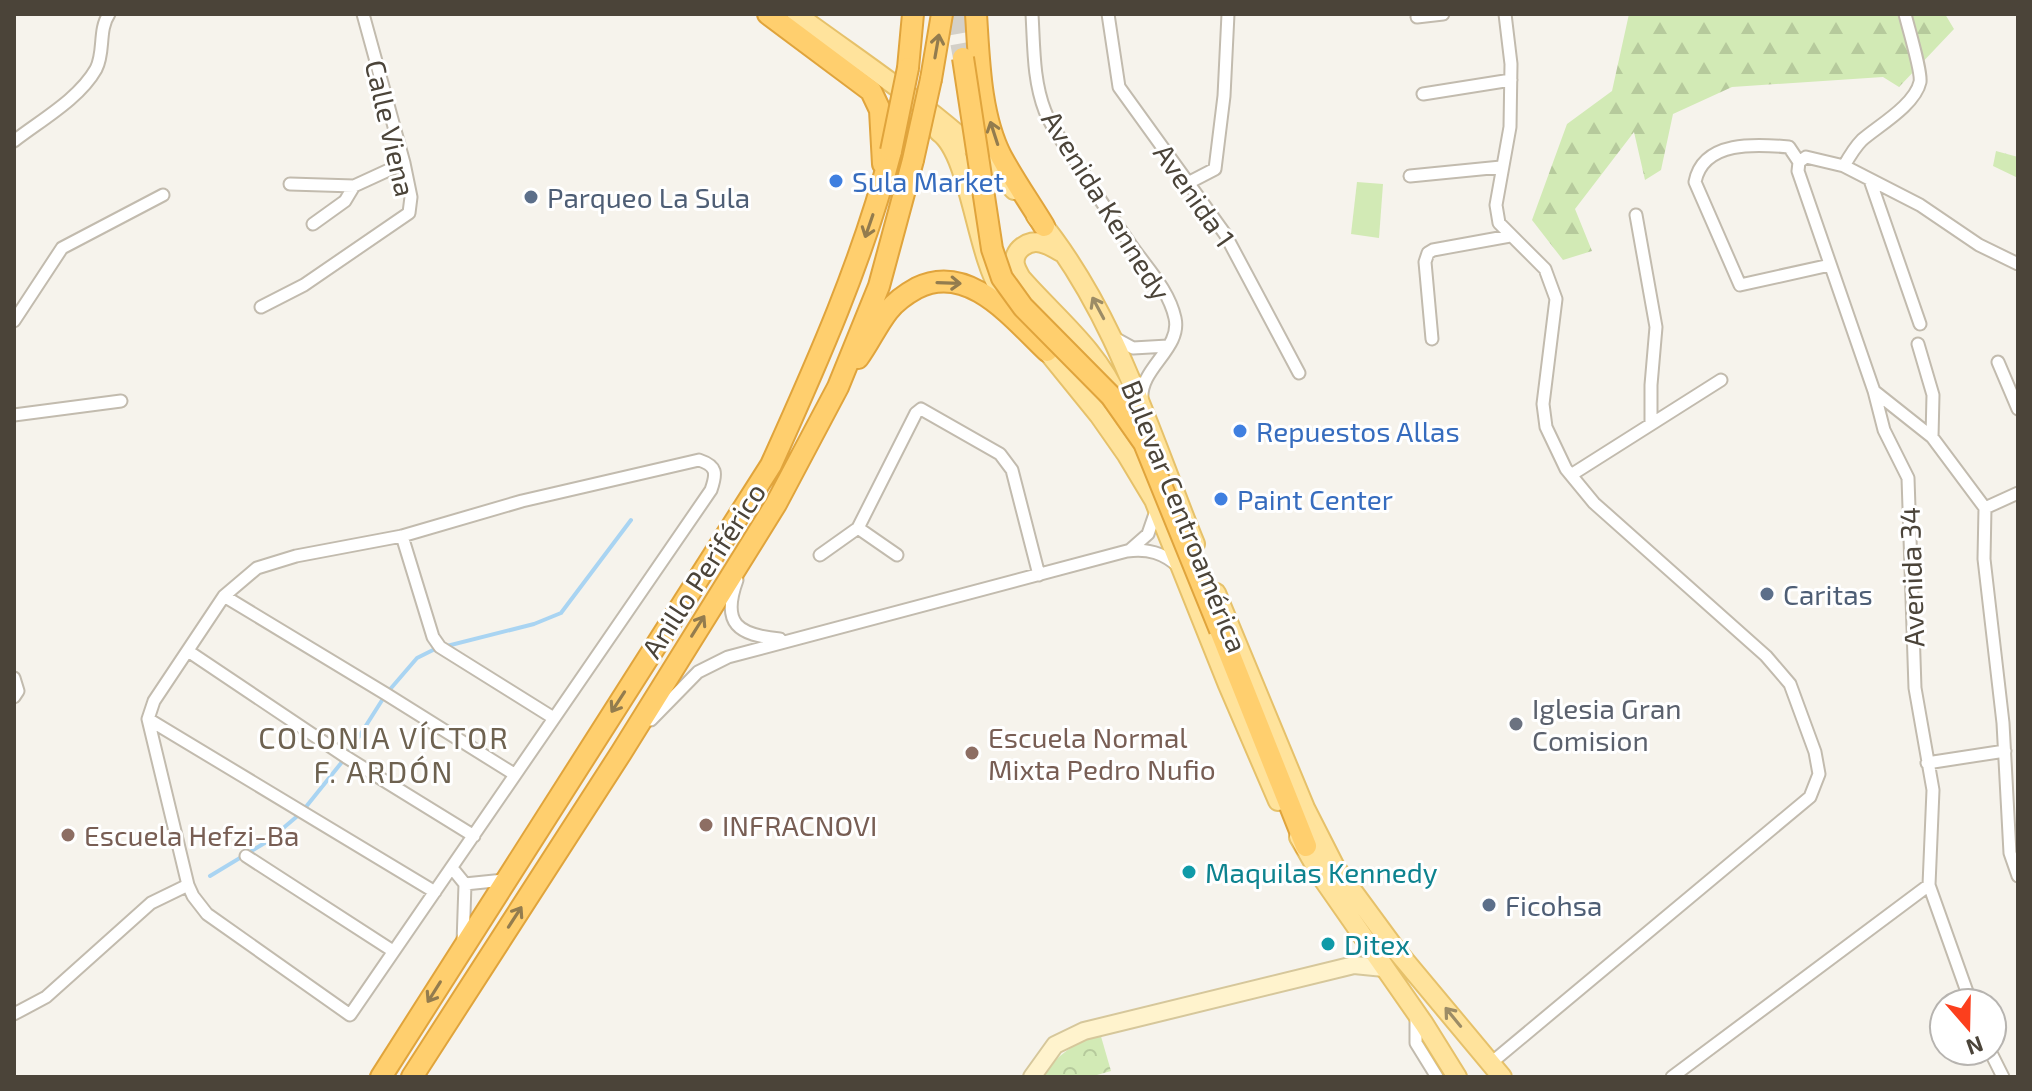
<svg xmlns="http://www.w3.org/2000/svg" width="2032" height="1091" font-family="'Exo 2',sans-serif">
<style>
.forest{fill:url(#forest-firs)}
.park{fill:url(#park-crowns)}
.pitch{fill:#d2eab5}
.lines{fill:none;stroke-linecap:round;stroke-linejoin:round}
.stream{stroke:#a9d4f2;stroke-width:4}
.highway-tunnel{stroke:#d4d0c8;stroke-width:20;stroke-dasharray:20 10;stroke-linecap:butt}
.street-casing{stroke:#c2bbae;stroke-width:15}
.secondary-casing{stroke:#d6c79b;stroke-width:20}
.primary-casing{stroke:#e6c16a;stroke-width:22}
.highway-casing{stroke:#e0a43c;stroke-width:24}
.street{stroke:#fff;stroke-width:11}
.secondary{stroke:#fff3cd;stroke-width:16}
.primary{stroke:#ffe39c;stroke-width:18}
.highway{stroke:#ffcf6e;stroke-width:20}
.highway-bridge-casing{stroke:#e0a43c;stroke-width:24;stroke-linecap:butt}
.highway-bridge{stroke:#ffcf6e;stroke-width:20}
.oneway{stroke:#937c4e}
.oneway2{stroke:#9c8c66}
.shop-dot{fill:#3f7fe0;stroke:#fff;stroke-width:3}
.service-dot{fill:#5c6f8a;stroke:#fff;stroke-width:3}
.worship-dot{fill:#6b7280;stroke:#fff;stroke-width:3}
.education-dot{fill:#8d6e63;stroke:#fff;stroke-width:3}
.culture-dot{fill:#0f9aa8;stroke:#fff;stroke-width:3}
.labels{text-anchor:middle;dominant-baseline:central;stroke-width:6;stroke-linejoin:round;paint-order:stroke}
.street-label{font-size:28px;fill:#4b4439;stroke:#fff}
.shop-label{font-size:28px;fill:#366cbe;stroke:#fff;text-anchor:start}
.service-label{font-size:28px;fill:#4e5e75;stroke:#fff;text-anchor:start}
.worship-label{font-size:28px;fill:#5b616d;stroke:#fff;text-anchor:start}
.education-label{font-size:28px;fill:#785e54;stroke:#fff;text-anchor:start}
.culture-label{font-size:28px;fill:#0d838f;stroke:#fff;text-anchor:start}
.neighbourhood-label{font-size:30px;letter-spacing:2px;fill:#6e6250;stroke:#fff}
</style>
<defs>
<pattern id="forest-firs" width="22" height="20" patternUnits="userSpaceOnUse" patternTransform="scale(2)"><rect width="22" height="20" fill="#d2eab5"/><path d="M5 1l3.5 6h-7zM16 11l3.5 6h-7z" fill="#b6ca9c"/></pattern>
<pattern id="park-crowns" width="20" height="18" patternUnits="userSpaceOnUse" patternTransform="scale(2)"><rect width="20" height="18" fill="#d2eab5"/><path d="M2 6a3 3 0 1 1 6 0M12 15a3 3 0 1 1 6 0" fill="none" stroke="#b6ca9c"/></pattern>
</defs>
<rect width="100%" height="100%" fill="#f6f3ec"/>
<path class="forest" d="M1629,14H1945L1954,29L1899,87L1883,77L1732,87L1673,114L1661,170L1645,180L1634,132L1575,209L1592,251L1563,260L1532,220L1567,124L1612,91Z
M1996,151L2018,157V178L1993,166Z"/>
<path class="park" d="M1100,1033L1111,1071L1090,1077H1040C1058,1055 1074,1043 1100,1033Z"/>
<path class="pitch" d="M1357,182L1383,184L1379,238L1351,234Z"/>
<g class="lines">
<path class="stream" d="M210,876L268,841L301,813L346,757L386,694L417,658L435,649L534,624L561,613L631,520"/>
<path class="highway-tunnel" d="M955,14L963,58"/>
<g class="street-casing">
<path id="street" d="M1032,14C1034,47 1033,80 1045,111C1052,129 1066,147 1077,163C1094,191 1112,218 1131,245C1147,268 1169,290 1175,318C1182,349 1139,368 1142,400
M1108,14L1119,87L1225,234L1299,373
M1417,17L1443,14
M1423,94L1511,80
M14,141C41,120 79,99 96,69C105,52 98,30 109,14
M1799,162L1798,171L1874,391L1884,430L1908,478L1915,688L1933,790L1929,885L1971,1003
M1799,162L1789,147C1757,144 1703,140 1695,182L1740,285L1830,265
M1799,162L1806,157L1844,166L1920,205L1979,245L2018,264
M1844,166C1849,157 1854,148 1862,140C1878,126 1915,105 1920,82C1922,72 1908,27 1905,14
M1410,176L1501,167
M1870,180L1920,324
M1188,183L1215,169L1224,96L1228,14
M290,184L354,186L404,163
M1636,215L1656,327L1651,385V423
M313,224L345,201L354,186
M261,307L304,285L409,213L411,197L404,163L363,14
M14,321L62,248L163,195
M1113,337L1133,348L1168,346
M1432,339L1425,262L1428,253L1433,250L1510,236
M1918,344L1933,395L1932,437
M1998,362L2018,409
M1874,391L1932,437L1985,508L1984,559L2003,723L2010,853L2018,876
M14,415L121,401
M699,460C717,466 717,473 711,490L350,1015L207,914L193,896L188,885L148,719L154,701L224,596L257,568L296,556L402,536L522,501Z
M1571,475L1721,380
M1985,508L2018,493
M858,528L897,555
M402,536L433,637L440,647L552,717
M1131,549L1148,534L1157,508
M820,555L858,528L916,413L921,409L1000,454L1012,470L1039,575
M737,580C721,624 738,635 780,639
M224,596L386,694L514,774
M188,651L346,757L474,836
M14,678L18,691L14,697
M148,719L435,892
M651,720L698,672L728,657L1127,551C1148,548 1164,553 1179,567
M1927,763L2005,751
M246,856L393,951
M452,868L465,884L463,943
M465,884L504,880
M1416,1013V1043L1437,1077
M14,1014L46,997L151,903L188,885
M1990,1051L2003,1077
M1491,1063L1810,797L1819,774L1815,752L1790,684L1766,656L1594,503L1566,469L1546,427L1543,404L1556,299L1545,269L1499,223L1496,205L1510,127L1511,64L1505,14
M1672,1077L1929,885"/>
</g>
<g class="secondary-casing">
<path id="secondary" d="M1032,1077L1055,1045L1084,1031L1354,965L1384,968"/>
</g>
<g class="primary-casing">
<path id="primary" d="M796,14C866,66 958,124 1014,190
M939,132C970,154 976,253 1001,292
M1036,216C1115,311 1149,431 1195,544
M1061,252C1055,249 1049,244 1042,243C1029,239 1012,250 1015,265C1016,270 1019,274 1021,278C1054,316 1099,351 1118,399
M1039,341L1099,415L1127,455L1154,500L1228,685L1278,801
M1216,593L1305,808L1335,867L1396,950L1502,1077
M1299,837L1323,879L1424,1024L1457,1077"/>
</g>
<g class="highway-casing">
<path id="highway" d="M768,14L871,91L880,110L883,164
M976,14C979,59 980,115 1001,156C1014,180 1030,203 1044,226
M908,68L913,14
M931,79L942,14
M858,358C869,343 877,325 888,311C896,301 906,294 917,288C969,262 1013,319 1047,351
M1220,630L1306,846
M381,1077L771,465C817,363 863,260 891,151
M412,1077L621,753L776,504L838,387L879,286L913,160"/>
</g>
<use href="#street" class="street"/>
<use href="#secondary" class="secondary"/>
<use href="#primary" class="primary"/>
<use href="#highway" class="highway"/>
<g class="highway-bridge-casing">
<path id="highway-bridge" d="M963,58L992,249L1002,278L1023,307L1111,396L1144,443L1220,630
M891,151L908,68
M913,160L931,79"/>
</g>
<use href="#highway-bridge" class="highway-bridge"/>
</g>
<defs><path id="oneway-shaft" d="M-6 0H5M1.5-3L5.5 0L1.5 3" fill="none" stroke-width="1.6" stroke-linecap="round" stroke-linejoin="round" transform="scale(2)"/></defs>
<g class="oneway">
<use href="#oneway-shaft" transform="translate(937 46) rotate(-80)"/>
<use href="#oneway-shaft" transform="translate(994 133) rotate(-108)"/>
<use href="#oneway-shaft" transform="translate(869 226) rotate(109)"/>
<use href="#oneway-shaft" transform="translate(949 283) rotate(2)"/>
<use href="#oneway-shaft" transform="translate(698 626) rotate(-58)"/>
<use href="#oneway-shaft" transform="translate(618 702) rotate(123)"/>
<use href="#oneway-shaft" transform="translate(515 917) rotate(-57)"/>
<use href="#oneway-shaft" transform="translate(434 992) rotate(122)"/>
</g>
<g class="oneway2">
<use href="#oneway-shaft" transform="translate(1098 308) rotate(-118)"/>
<use href="#oneway-shaft" transform="translate(1453 1017) rotate(-129)"/>
</g>
<g class="shop-dot">
<circle cx="836" cy="181" r="8"/>
<circle cx="1240" cy="431" r="8"/>
<circle cx="1221" cy="499" r="8"/>
</g>
<g class="service-dot">
<circle cx="531" cy="197" r="8"/>
<circle cx="1767" cy="594" r="8"/>
<circle cx="1489" cy="905" r="8"/>
</g>
<circle class="worship-dot" cx="1516" cy="724" r="8"/>
<g class="education-dot">
<circle cx="972" cy="753" r="8"/>
<circle cx="706" cy="825" r="8"/>
<circle cx="68" cy="835" r="8"/>
</g>
<g class="culture-dot">
<circle cx="1189" cy="872" r="8"/>
<circle cx="1328" cy="944" r="8"/>
</g>
<g class="labels">
<g class="street-label">
<text transform="translate(391 128) rotate(77)">Calle Viena</text>
<text transform="translate(1195 195) rotate(55)">Avenida 1</text>
<text transform="translate(1107 205) rotate(58)">Avenida Kennedy</text>
<text transform="translate(1185 516) rotate(68)">Bulevar Centroamérica</text>
<text transform="translate(703 570) rotate(-57)">Anillo Periférico</text>
<text transform="translate(1911 577) rotate(-92)">Avenida 34</text>
</g>
<g class="shop-label">
<text x="852" y="181">Sula Market</text>
<text x="1256" y="431">Repuestos Allas</text>
<text x="1237" y="499">Paint Center</text>
</g>
<g class="service-label">
<text x="547" y="197">Parqueo La Sula</text>
<text x="1783" y="594">Caritas</text>
<text x="1505" y="905">Ficohsa</text>
</g>
<g class="worship-label">
<text x="1532" y="708">Iglesia Gran<tspan x="1532" dy="32">Comision</tspan></text>
</g>
<g class="education-label">
<text x="988" y="737">Escuela Normal<tspan x="988" dy="32">Mixta Pedro Nufio</tspan></text>
<text x="722" y="825">INFRACNOVI</text>
<text x="84" y="835">Escuela Hefzi-Ba</text>
</g>
<g class="culture-label">
<text x="1205" y="872">Maquilas Kennedy</text>
<text x="1344" y="944">Ditex</text>
</g>
<g class="neighbourhood-label">
<text x="384" y="737">COLONIA VÍCTOR<tspan x="384" dy="34">F. ARDÓN</tspan></text>
</g>
</g>
<rect width="2032" height="1091" fill="none" stroke="#4b4439" stroke-width="32"/>
<g transform="translate(1968 1027) rotate(160)"><circle r="38" fill="#ffffff" stroke="#b7b4b0" stroke-width="2"/>
<path d="M0-6L14 30L0 20L-14 30Z" fill="#fc3f1d"/>
<text y="-12" font-size="22" font-weight="bold" text-anchor="middle" fill="#4b4439">N</text>
</g>
</svg>
